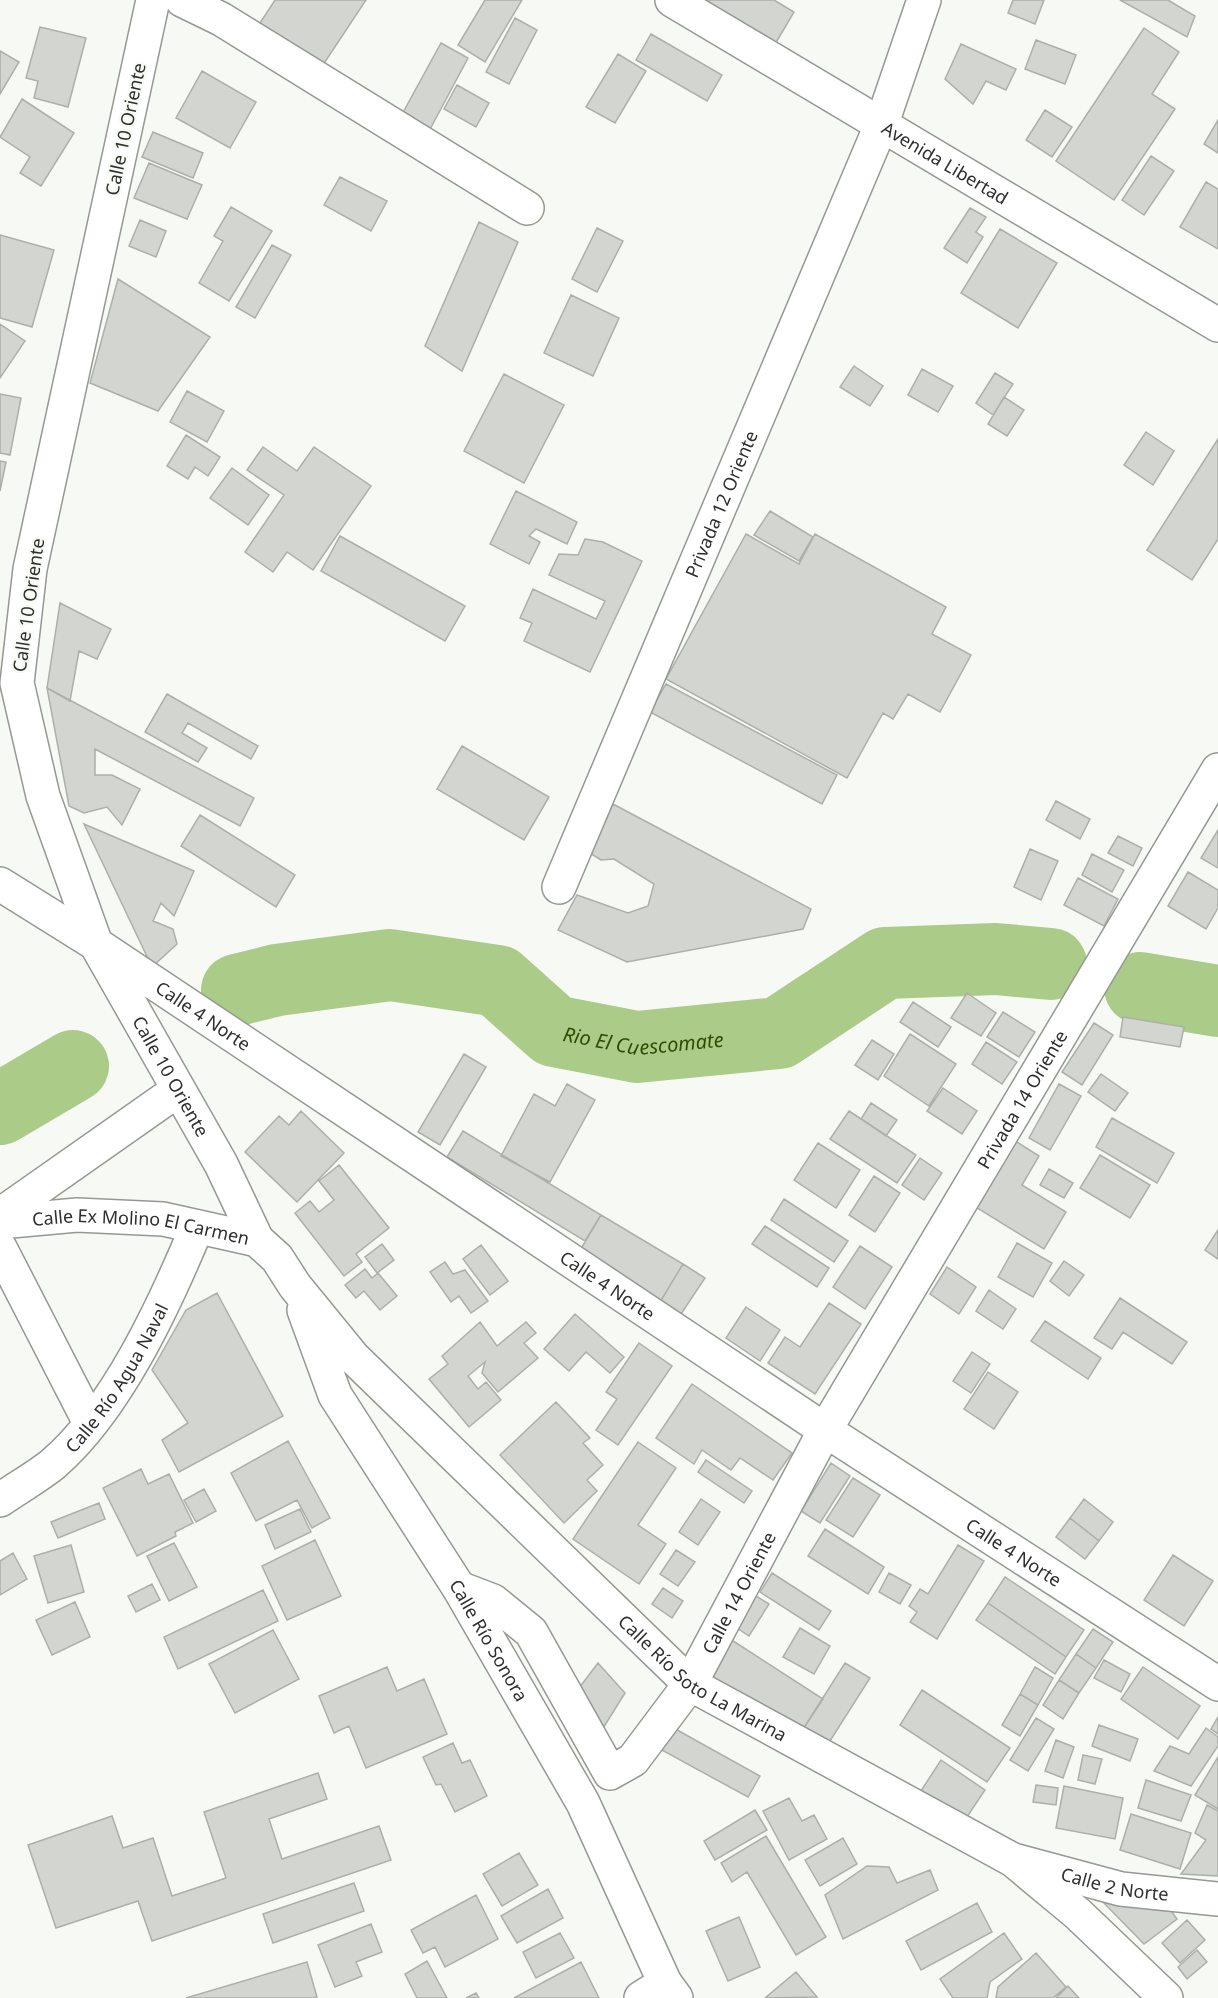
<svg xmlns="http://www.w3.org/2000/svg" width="1218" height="1998" font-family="'Noto Sans',sans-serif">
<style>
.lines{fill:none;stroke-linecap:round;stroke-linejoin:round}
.river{stroke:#abcb89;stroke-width:72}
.building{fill:#d2d5d0;stroke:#adafab;stroke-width:1.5}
.minor-casing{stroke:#969893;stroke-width:36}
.major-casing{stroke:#969893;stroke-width:36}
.minor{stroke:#fff;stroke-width:33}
.major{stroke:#fff;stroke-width:33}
.labels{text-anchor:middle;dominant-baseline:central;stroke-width:4.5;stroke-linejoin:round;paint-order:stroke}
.street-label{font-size:18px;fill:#2e2f2d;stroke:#f7faf4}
.water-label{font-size:20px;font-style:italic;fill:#314c01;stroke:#f7faf4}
</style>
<rect width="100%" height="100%" fill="#f7faf4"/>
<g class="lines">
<g class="river">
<path d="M1140,988L1218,1001"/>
<path id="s1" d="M237,990L277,980L390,965L498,981L554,1031L637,1047L779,1033L885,963L996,959L1051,964"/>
<path d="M0,1109L73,1066"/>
</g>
</g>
<path class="building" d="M275,0H366L319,71L256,29Z
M485,0H522L485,62L458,45Z
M696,0H774L794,12L774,46Z
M1013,0H1044L1035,24L1008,13Z
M1120,0H1168L1195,16L1187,37Z
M515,18L537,30L509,84L486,72Z
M40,27L86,38L68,107L34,98L38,81L26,78Z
M1144,28L1179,52L1152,94L1175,109L1114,200L1056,161Z
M651,34L722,75L707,101L636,60Z
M1036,40L1076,55L1065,84L1025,69Z
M441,43L468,58L428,133L400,118Z
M961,44L1016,69L1006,90L986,81L973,104L945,79Z
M0,51L19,62L0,94Z
M618,54L646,71L615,123L586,107Z
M202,71L256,102L230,148L176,118Z
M457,85L489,103L476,127L444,109Z
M22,99L74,133L41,186L20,173L30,157L0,137Z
M1045,110L1072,127L1052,157L1026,140Z
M1218,120V153L1204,144Z
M153,132L203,153L193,178L142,157Z
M1151,156L1174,171L1144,215L1122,200Z
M149,163L202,185L187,219L134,198Z
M340,177L387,201L371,231L324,205Z
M1206,182L1218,189V249L1180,227Z
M231,207L272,231L229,301L199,283L223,241L214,236Z
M970,208L986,217L976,232L983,237L967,263L944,248Z
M140,220L166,231L156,257L129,246Z
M479,222L518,242L462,371L425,346Z
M597,228L623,241L597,292L572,279Z
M1000,229L1057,263L1018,328L961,293Z
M0,235L54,250L32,327L0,318Z
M272,245L291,255L255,318L236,307Z
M118,279L210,337L158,411L90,383Z
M571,295L619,318L593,376L544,353Z
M0,324L25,341L0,378Z
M854,366L883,386L870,406L840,387Z
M922,369L953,386L938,412L908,395Z
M995,373L1013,384L993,415L976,403Z
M504,374L564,405L524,483L464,451Z
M187,391L224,411L207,442L170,422Z
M0,394L21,398L10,455L0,453Z
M1004,397L1024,410L1007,436L988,424Z
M1146,432L1174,451L1153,485L1124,465Z
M186,435L220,457L208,476L195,467L188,479L167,466Z
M1218,439V539L1192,580L1147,550Z
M263,447L297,471L314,447L371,486L313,570L287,552L273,572L245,552L284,495L247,470Z
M0,461L6,462L0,491Z
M232,468L269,495L248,525L210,498Z
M516,491L577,522L567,544L536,529L529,536L540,542L529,564L490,544Z
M770,511L813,537L799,561L754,535Z
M746,534L799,564L815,534L946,607L932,634L971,655L940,712L908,694L893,719L883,713L847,778L666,679Z
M340,536L465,606L445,641L321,571Z
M585,539L603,542L642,561L590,672L524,641L532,623L520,618L533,589L596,619L605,601L549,575L559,554L578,555Z
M60,603L111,629L97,659L79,651L70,701L47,688Z
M666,684L837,775L822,804L650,712Z
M47,688L254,798L240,826L95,749V775H112L140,789L122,825L107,807L84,813L69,806Z
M167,694L258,746L251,759L188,723L182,733L207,748L198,762L145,732Z
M462,746L549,797L524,840L437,789Z
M1056,801L1090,819L1080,839L1046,820Z
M613,804L811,909L803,929L627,962L558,930L577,895L628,913L648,906L654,884L614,859L601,860L588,852Z
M200,815L295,875L276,907L181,846Z
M84,824L194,871L174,916L161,903L153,921L173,929L177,944L152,967Z
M1218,830V868L1201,858Z
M1118,836L1142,848L1133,866L1108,853Z
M1030,849L1058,861L1041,900L1014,887Z
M1092,854L1124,870L1112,892L1082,875Z
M1188,872L1218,890V908L1206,929L1168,906Z
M1078,878L1118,899L1104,926L1064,905Z
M967,993L996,1013L981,1036L951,1018Z
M913,1002L951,1027L938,1047L900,1022Z
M1003,1012L1035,1032L1019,1057L987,1037Z
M1123,1017L1184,1027L1180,1047L1120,1037Z
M1094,1023L1113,1035L1082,1085L1062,1072Z
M910,1034L956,1064L929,1106L884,1076Z
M872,1040L894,1054L878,1080L855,1065Z
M986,1042L1017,1062L1002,1084L972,1064Z
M464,1054L486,1067L440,1145L418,1132Z
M1101,1074L1128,1093L1115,1111L1088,1092Z
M567,1084L595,1100L550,1182L501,1156L534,1094L555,1106Z
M1059,1084L1081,1096L1050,1150L1029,1138Z
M943,1088L977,1111L962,1134L927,1111Z
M871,1103L897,1120L886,1136L861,1119Z
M301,1111L344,1153L297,1202L245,1152L279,1116L289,1125Z
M849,1111L916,1155L897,1183L830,1139Z
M1112,1118L1174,1153L1157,1183L1096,1147Z
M463,1131L601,1215L585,1241L447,1157Z
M1014,1140L1039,1156L1022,1185L1066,1212L1044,1249L974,1206Z
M818,1143L860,1170L836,1208L794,1180Z
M1100,1155L1150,1185L1130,1218L1080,1188Z
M920,1158L942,1173L924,1200L902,1185Z
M339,1165L389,1228L356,1254L362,1262L344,1276L295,1213L310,1201L319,1212L334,1200L319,1181Z
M1049,1169L1073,1183L1064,1198L1040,1185Z
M874,1176L900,1193L875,1232L849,1215Z
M784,1199L848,1241L834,1262L771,1220Z
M601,1215L683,1264L660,1302L579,1252Z
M765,1226L829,1268L817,1287L752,1244Z
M1218,1230V1259L1205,1250Z
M1017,1243L1052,1263L1033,1297L998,1277Z
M382,1244L394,1260L377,1273L365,1257Z
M481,1245L508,1281L490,1295L463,1259Z
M860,1246L892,1267L865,1309L833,1287Z
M1064,1261L1084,1275L1069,1296L1050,1281Z
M445,1262L453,1274L465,1270L488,1301L471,1313L459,1296L451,1302L430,1272Z
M683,1264L705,1278L681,1314L660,1302Z
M947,1267L976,1287L959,1314L930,1294Z
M365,1269L372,1278L378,1273L397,1296L380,1310L364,1291L356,1298L345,1285Z
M989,1290L1016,1309L1003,1329L976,1311Z
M217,1293L283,1416L179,1472L162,1440L188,1423L152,1370L186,1310Z
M1120,1298L1187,1342L1172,1364L1123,1332L1112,1349L1094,1338Z
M829,1303L861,1324L815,1394L768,1363L785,1337L800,1347Z
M746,1307L780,1330L760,1361L726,1338Z
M575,1314L624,1357L610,1373L586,1352L569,1371L544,1349Z
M1045,1321L1101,1358L1088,1379L1031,1341Z
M480,1322L497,1346L526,1322L536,1333L524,1343L538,1358L498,1392L482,1373L485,1362L468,1376L478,1389L486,1382L501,1400L469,1427L429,1379L448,1364L442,1356Z
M639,1343L672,1366L618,1445L596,1430L617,1399L606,1392Z
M972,1352L990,1364L971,1393L953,1381Z
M988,1372L1018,1392L994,1429L964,1409Z
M692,1384L792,1453L773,1480L740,1458L731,1470L702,1450L694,1464L656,1438Z
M556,1402L590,1438L583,1443L603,1465L587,1480L597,1491L564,1523L500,1455Z
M288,1441L330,1518L312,1528L297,1500L256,1521L231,1473Z
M638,1442L676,1468L638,1525L666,1544L639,1584L573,1539Z
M706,1460L752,1491L744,1503L698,1472Z
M831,1463L850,1476L820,1523L801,1511Z
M141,1469L148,1484L169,1474L193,1523L175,1532L176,1536L137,1556L103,1488Z
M853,1478L880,1495L853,1537L826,1520Z
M204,1489L216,1511L196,1522L184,1500Z
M701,1499L720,1512L698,1545L679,1532Z
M1084,1499L1113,1522L1099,1541L1070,1518Z
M99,1503L105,1519L58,1538L51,1522Z
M300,1509L311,1532L275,1549L265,1525Z
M1070,1518L1099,1541L1085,1559L1056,1537Z
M825,1529L884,1567L868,1594L808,1556Z
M315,1540L341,1596L287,1620L262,1566Z
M174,1543L197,1587L169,1601L147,1556Z
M71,1545L84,1592L48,1603L34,1556Z
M958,1545L984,1561L937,1639L910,1622L917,1612L909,1606L920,1589L928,1594Z
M676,1550L695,1562L678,1586L660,1574Z
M13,1553L27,1579L0,1595V1561Z
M1173,1555L1213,1581L1184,1626L1144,1600Z
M772,1573L831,1611L819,1630L760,1592Z
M889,1573L911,1585L900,1604L879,1592Z
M1005,1577L1084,1630L1066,1657L988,1603Z
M152,1584L160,1600L136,1612L128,1596Z
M663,1588L683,1601L672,1618L652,1604Z
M263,1590L278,1621L178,1669L164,1637Z
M751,1593L769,1604L749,1636L731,1624Z
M75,1602L90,1637L52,1655L36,1620Z
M988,1603L1066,1657L1055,1674L976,1620Z
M800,1628L830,1646L814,1674L783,1657Z
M1093,1629L1113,1642L1096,1668L1076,1654Z
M273,1630L299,1679L235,1713L209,1664Z
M724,1635L823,1699L798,1737L700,1674Z
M1076,1654L1096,1668L1079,1693L1059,1680Z
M1104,1660L1130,1674L1121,1692L1094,1678Z
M598,1663L625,1693L602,1730L579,1688Z
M845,1663L870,1678L823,1752L798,1737Z
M387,1667L397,1691L424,1679L447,1734L366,1768L349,1726L334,1733L319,1696Z
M1035,1667L1053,1678L1038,1705L1020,1694Z
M1143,1667L1200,1706L1178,1739L1121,1699Z
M1059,1680L1079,1693L1063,1719L1043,1705Z
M922,1690L1010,1748L987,1782L900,1725Z
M1020,1694L1038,1705L1020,1736L1002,1725Z
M1218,1717V1734L1211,1729Z
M1036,1718L1054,1729L1028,1771L1010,1760Z
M1099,1725L1138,1739L1130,1761L1092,1746Z
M670,1726L760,1776L748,1797L658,1748Z
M1206,1728L1218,1737V1746L1191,1786L1154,1771L1170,1746L1189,1754Z
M1056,1740L1074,1747L1063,1778L1045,1771Z
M453,1743L462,1763L470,1760L487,1796L455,1812L441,1784L436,1785L423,1757Z
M1083,1755L1102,1759L1095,1784L1078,1780Z
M1218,1757V1809L1195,1795Z
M941,1760L985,1790L961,1826L917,1797Z
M318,1773L327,1799L269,1819L282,1859L379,1826L391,1860L152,1941L138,1901L56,1928L28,1845L112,1816L123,1848L153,1838L172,1896L226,1878L204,1812Z
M1146,1780L1191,1795L1181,1821L1138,1808Z
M1036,1785L1058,1788L1056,1805L1033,1802Z
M1064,1786L1123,1798L1115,1839L1056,1828Z
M789,1798L802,1821L814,1815L827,1839L789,1860L763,1811Z
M1207,1805L1218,1811V1876L1181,1874L1206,1840L1195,1833Z
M755,1810L767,1830L715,1860L704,1841Z
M1131,1814L1191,1833L1180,1869L1120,1850Z
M766,1836L826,1937L796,1955L747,1872L732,1882L721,1863Z
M843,1838L857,1864L820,1886L805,1860Z
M519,1853L538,1885L502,1906L483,1874Z
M867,1866L889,1867L897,1883L930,1870L938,1890L843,1939L825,1895Z
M354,1883L364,1911L273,1943L263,1914Z
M548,1889L563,1918L517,1943L501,1916Z
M476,1895L498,1939L445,1967L435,1947L423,1953L411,1930Z
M1097,1896L1165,1902L1177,1919L1144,1944Z
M977,1903L992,1932L921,1970L906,1941Z
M739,1917L760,1967L728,1981L706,1931Z
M1187,1920L1205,1940L1180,1963L1162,1943Z
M371,1924L382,1952L356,1962L362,1976L335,1987L318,1945Z
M560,1933L574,1958L536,1978L523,1952Z
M1004,1933L1022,1959L990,1982L987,1998H953L940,1979Z
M1197,1950L1207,1962L1187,1979L1178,1967Z
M1036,1953L1066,1987L1053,1998H996L998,1987Z
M427,1961L447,1998H417L405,1974Z
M307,1962L317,1997L313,1998H186Z
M581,1962L599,1998H514Z
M796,1972L817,1997L765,1998Z
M1068,1986L1079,1998H1056Z
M476,1993L479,1998H466Z"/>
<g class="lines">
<g class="minor-casing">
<g id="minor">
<path d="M182,0L221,19L527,208"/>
<path id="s2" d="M672,0L1218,325"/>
<path id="s3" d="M559,887L882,123L924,0"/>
<path id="s4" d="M96,944L825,1430L1218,1684"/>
<path d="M0,1215L178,1090"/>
<path d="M0,1248L90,1423"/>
<path id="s5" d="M0,1500C17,1488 37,1477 53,1464C117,1409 165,1304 197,1227"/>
<path id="s6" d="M459,1588L493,1601L531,1632L610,1773L633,1760L690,1684L825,1430L1218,770"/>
<path id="s7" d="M1013,1860L1121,1889L1218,1899"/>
<path d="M641,1998L665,1983"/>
</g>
</g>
<g class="major-casing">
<g id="major">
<path id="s8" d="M153,0L30,569L17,683L43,796L96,944L221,1164L257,1240"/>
<path d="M0,884L96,944"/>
<path id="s9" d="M0,1222L77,1215L163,1219L257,1240L277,1258L295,1286L353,1357L690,1684L1013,1860L1078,1914L1166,1998"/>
<path id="s10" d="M304,1310L335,1395L459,1588L583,1803L665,1983L676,1998"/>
</g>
</g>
<use href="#minor" class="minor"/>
<use href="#major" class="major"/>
</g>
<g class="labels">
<g class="street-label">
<text transform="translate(125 129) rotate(-78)">Calle 10 Oriente</text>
<text stroke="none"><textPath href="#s2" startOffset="318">Avenida Libertad</textPath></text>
<text stroke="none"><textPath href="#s3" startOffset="416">Privada 12 Oriente</textPath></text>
<text transform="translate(28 605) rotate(-82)">Calle 10 Oriente</text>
<text stroke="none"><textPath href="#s4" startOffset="129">Calle 4 Norte</textPath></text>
<text stroke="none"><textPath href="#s8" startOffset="1122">Calle 10 Oriente</textPath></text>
<text stroke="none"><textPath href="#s6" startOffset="1041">Privada 14 Oriente</textPath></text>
<text stroke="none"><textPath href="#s9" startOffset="142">Calle Ex Molino El Carmen</textPath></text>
<text stroke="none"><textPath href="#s4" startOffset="615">Calle 4 Norte</textPath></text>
<text stroke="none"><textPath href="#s5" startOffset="172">Calle Río Agua Naval</textPath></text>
<text stroke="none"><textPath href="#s4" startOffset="1101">Calle 4 Norte</textPath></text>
<text stroke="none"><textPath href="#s6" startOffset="472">Calle 14 Oriente</textPath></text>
<text stroke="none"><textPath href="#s10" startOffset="380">Calle Río Sonora</textPath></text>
<text stroke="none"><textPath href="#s9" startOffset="888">Calle Río Soto La Marina</textPath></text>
<text stroke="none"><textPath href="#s7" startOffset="105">Calle 2 Norte</textPath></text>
</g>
<g class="water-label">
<text stroke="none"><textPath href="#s1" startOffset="430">Rio El Cuescomate</textPath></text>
</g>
</g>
</svg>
